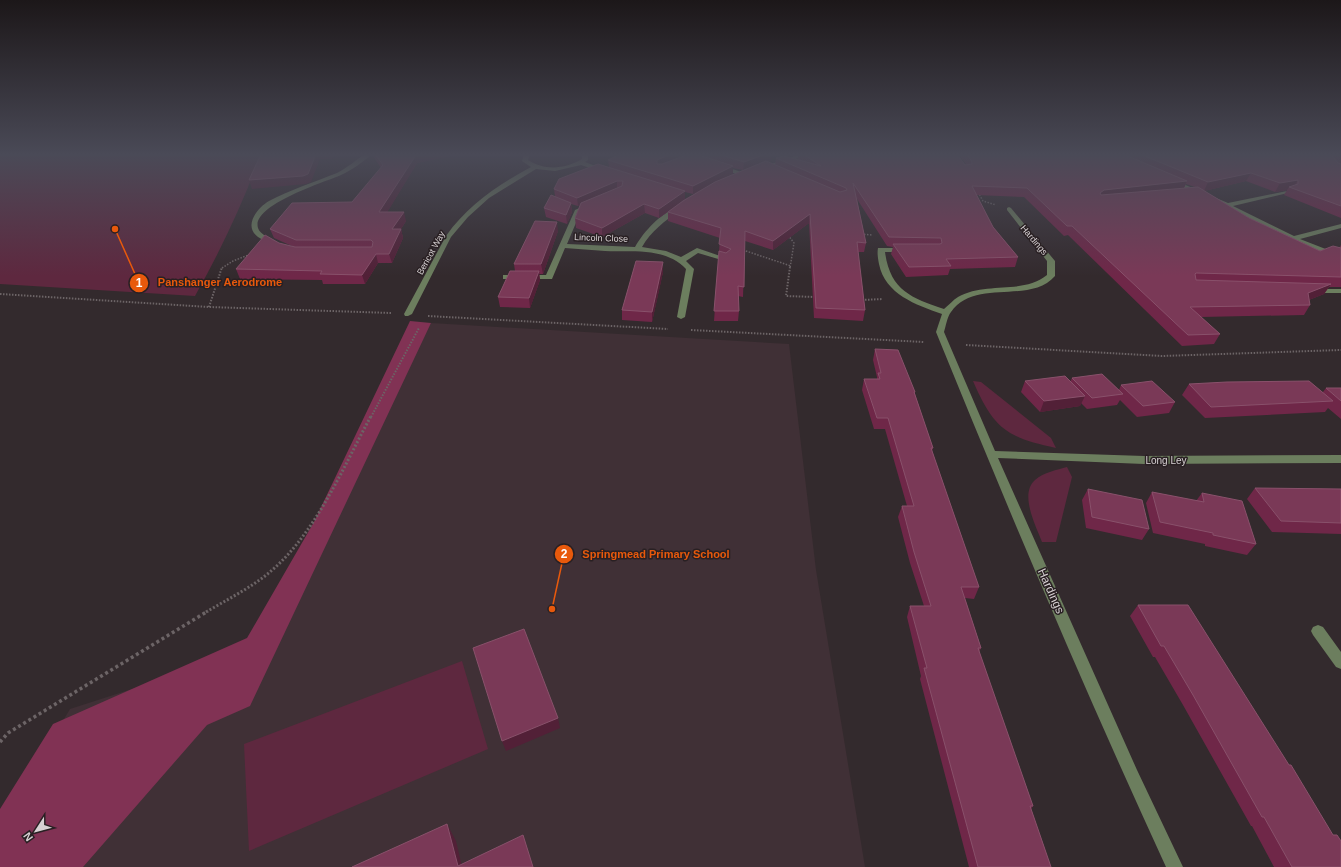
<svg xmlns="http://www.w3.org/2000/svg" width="1341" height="867" font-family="Helvetica,sans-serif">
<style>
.built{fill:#403036}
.green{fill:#5e283f}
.forest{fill:#813254}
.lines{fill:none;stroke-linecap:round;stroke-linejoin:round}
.path-far3{stroke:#6c6466;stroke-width:1.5;stroke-dasharray:1.5 1.5;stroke-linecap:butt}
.path-far2{stroke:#6c6466;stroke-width:2;stroke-dasharray:1.5 1.5;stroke-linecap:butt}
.path-far1{stroke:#6c6466;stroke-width:3;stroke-dasharray:2 2;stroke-linecap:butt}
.path{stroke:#6c6466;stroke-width:3.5;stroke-dasharray:3 3;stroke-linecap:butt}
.minor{fill:#6c7e5e;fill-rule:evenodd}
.wall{fill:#6f2748;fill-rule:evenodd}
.shaded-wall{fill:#522037}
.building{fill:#7a3957;stroke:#89516b}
.labels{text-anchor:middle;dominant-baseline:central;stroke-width:3;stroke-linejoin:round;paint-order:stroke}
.far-street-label{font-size:9px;fill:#d7d1d3;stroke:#292023}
.street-label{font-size:10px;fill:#d7d1d3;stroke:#292023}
.near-street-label{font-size:12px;fill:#d7d1d3;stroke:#292023}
.leader{fill:none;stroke:#e8590c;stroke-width:1.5}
.callout-dot{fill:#e8590c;stroke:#292023;stroke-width:1.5}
.mark-label{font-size:12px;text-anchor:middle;font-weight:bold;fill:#fff}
.callout-label{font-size:11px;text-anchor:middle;font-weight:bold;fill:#e8590c;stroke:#292023;stroke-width:3;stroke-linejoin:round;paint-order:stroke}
</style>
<rect width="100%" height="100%" fill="#332a2d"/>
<path class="built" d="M431,323L789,344L816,570L865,867H0V826L70,709L262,647Z"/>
<path class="green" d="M0,154H261C243,203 221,250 195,296L0,284Z
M973,381L981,382L1051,438L1056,448C1006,437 994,429 973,381Z
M1067,467L1072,477L1056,542H1042C1036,526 1019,494 1035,480C1044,472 1057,470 1067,467Z
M462,661L488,749L249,851L244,744Z"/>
<path class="forest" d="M410,321L431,323L250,706L207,725L83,867H0V809L53,724L247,638L314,522Z"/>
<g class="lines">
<path class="path-far3" d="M978,192L983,201L996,205
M861,234L872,235
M788,235L794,243L790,268
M743,250L791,266
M222,268L233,261L251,254"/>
<path class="path-far2" d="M790,267L786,296L815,297
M0,294L209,307L391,313
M862,300L883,299
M209,307L222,267
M428,316L668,329
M691,330L924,342
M966,345L1162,356L1341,350
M371,417L419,328"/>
<path class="path-far1" d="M206,612C225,601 244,591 261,579C313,541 341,471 371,416"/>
<path class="path" d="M0,742L8,733L208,611"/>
<path class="minor" d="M365,154H372C363,162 352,170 341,175C325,182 251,205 258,228C260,235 271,238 277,242V244C272,246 263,240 258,237C243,226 257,208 269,201C290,190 314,182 337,173C347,168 356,160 365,154Z
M524,154H530L528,160C545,171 565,169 582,159V154H588V160L585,162L606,170L603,172L581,165L555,171L536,169L489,198L468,217L451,237L412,314L408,316H405L404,314L446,236C468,205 498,185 531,167L522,161Z
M801,154H811L764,169L759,168Z
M721,165L744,173L745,174L742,176L719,168L718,167Z
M1172,181H1176L1228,203L1292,190V192L1233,206L1294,236L1341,224V228L1300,239L1341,255V259L1303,245L1225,206L1172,183Z
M591,203L594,205L593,206L581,211L567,244L635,247C644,231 661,213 678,207L680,208V210C665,221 651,231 642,247L666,251L681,257L697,248L729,259L725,261L698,253L686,261L694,269L685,317L681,319L677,317L686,269C665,247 633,252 605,251C592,250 578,249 565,248L552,279H503V275H546L575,210Z
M1009,207L1011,208L1055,261V276C1030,305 975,278 951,312C947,317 946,326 944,332L995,451L1144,456L1341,455V463L1144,464L998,458L1137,770L1183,867H1166C1085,691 1009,512 936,332L942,314C916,305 885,294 879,264C878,259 877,253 878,248H909V252H885C890,290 911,298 944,309C949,305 953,300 958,297C986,281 1022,295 1047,275V261L1007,210V208Z
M1310,289H1341V293H1313L1309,291Z
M1318,625L1323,627L1341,652V669L1336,667L1313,635L1311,631L1313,627Z"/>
</g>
<path class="wall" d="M372,154H459L417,163L387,212L406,221L401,229L403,238L392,263H378L365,284H323L322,280L240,279L236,269L279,243L294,247L274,238L270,229L352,202L381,168Z
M700,154H771V161L767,162L775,165L776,158L798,159V154H957L965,165L966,164L958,154H1341V218L1284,195L1287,190L1275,192L1246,181L1204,191L1249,218L1320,251L1339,248L1341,245V287H1329L1324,294L1309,300L1310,305L1304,315L1201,317L1220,334L1214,344L1182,346L1068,235L1064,236L1024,197L976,195L993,227L1018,257L1015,267L950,269L948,275L906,277L891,254L893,247L887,246L857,199L866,243L864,252H858L865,310L863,321L814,318L809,223L773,250L745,241L743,297L738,296L739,311L738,321H714L720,238L668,221V212L672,209L659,218L645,213L602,237L576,228L575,218L580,205L578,206L571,204L572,212L567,224L546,217L544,208L555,196L554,189L609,167L608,160L701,156ZM733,168L743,170L728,177L733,174ZM1186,184L1195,187L1184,188ZM700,191L685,199V192L693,194Z
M558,231L543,274H539L540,280L530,308L500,307L498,297L515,271L514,264Z
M663,272L652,322L622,320V310Z
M875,349L915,392V394L933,448L932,451L979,587L974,599L965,598L981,648L979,652L1033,806L1031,809L1051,867H969L920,679L921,676L907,617L910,606H924L910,563L898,517L902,506H907L885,429H874L862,390L864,379H877V377L873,360Z
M1072,378L1119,390L1121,385L1175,402L1169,413L1137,417L1120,400L1117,405L1087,409L1081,403L1080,406L1040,412L1021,392L1025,381L1070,382Z
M1189,384L1323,392L1326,388H1341V419L1328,408L1325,412L1205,418L1182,395Z
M1255,488L1341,489V534L1272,532L1247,499Z
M1088,489L1149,529L1142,540L1086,528L1082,500Z
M1152,492L1196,501L1202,493L1256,544L1247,555L1205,546V544L1153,533L1146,503Z
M1138,605L1341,867H1274L1252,826H1251L1183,705L1155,657H1153L1130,616Z"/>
<path class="shaded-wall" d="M316,154H333L332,159H320L311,182L306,184L252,189L249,180Z
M420,154H459L417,163L382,221L379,212L416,155Z
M671,154H692L657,168V160Z
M766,154H771V161L743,170L744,162Z
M733,166V174L693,194V186Z
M1251,173L1246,181L1204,191L1208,182Z
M1298,180L1293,188L1289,187L1287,190L1275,192L1280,183Z
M617,181V190L578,206L577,198Z
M1187,181L1183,190L1101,199L1100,193L1104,190Z
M685,191V199L659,218V209Z
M571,203L572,212L567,224L566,215Z
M644,204L645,213L602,237V228Z
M404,212L406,221L401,229L403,238L392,263L389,254L392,229Z
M810,214L809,223L773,250V241Z
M557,222L558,231L543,274L541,264Z
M376,254L378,263L365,284L362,275Z
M663,262V272L652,322V312Z
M539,271L540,280L530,308L529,298Z
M1331,284L1324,294L1301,303L1308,293Z
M1085,396L1080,406L1040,412L1044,401Z
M558,718L560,728L506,751L502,741Z
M447,824L456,841L462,867L458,866Z"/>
<path class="building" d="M261,154H316L308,174L303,176L249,180Z
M375,154H420L416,155L379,212H404L392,229H401L389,254H376L362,275L320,274L322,271L236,269L265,235L279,243L295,247H372L373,242L371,240H296L270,229L292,203L352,202L383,165Z
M621,154H671L657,160V164H662L689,154H696L733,166L693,186L608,160Z
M718,154H766L744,162Z
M803,154H957L965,165L972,164V162L967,154H1123L1187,181L1104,190L1100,193L1101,195L1198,187L1249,218L1320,251L1333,246L1341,248V277L1196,273L1195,274L1196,280L1331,284L1308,293L1310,305L1190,307L1220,334L1188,335L1072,226H1067L1027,188L972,186L993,227L1018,257L946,259L951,266L909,267L893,244H940L942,243L941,238L889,237L853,183L866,243L857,242L865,310L816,308L810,214L773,241L745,231L744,287L738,286L739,311H714L719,251L726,253L731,249L719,244L721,228L668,212L683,201L715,182L766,161L840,192L847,190L846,188L776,158L784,156L821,166Z
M1140,154H1331L1338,163L1341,164V206L1289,187L1298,184V180L1280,183L1251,173L1208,182Z
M598,164L685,191L659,209L644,204L602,228L575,218L581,203L622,186L623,181H617L577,198L554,189L559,179Z
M551,195L571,203L566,215L544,208Z
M535,221L557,222L541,264H514Z
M636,261L663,262L652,312L622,310Z
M510,271H539L529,298L498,297Z
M875,349L898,350L915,392H914L933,448H931L979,587H961L981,648H978L1033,806H1030L1051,867H978L924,668H927L910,606H931L914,552L902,506H914L888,418H877L864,379H880L878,373H881Z
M1102,374L1123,394L1092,398L1072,378Z
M1065,376L1085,396L1044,401L1025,381Z
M1152,381L1175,402L1143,406L1121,385Z
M1309,381L1333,401L1211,407L1189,384L1227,382Z
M1326,388H1341V401Z
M1255,488L1341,489V523L1281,521Z
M1088,489L1142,500L1149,529L1092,517Z
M1152,492L1204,502L1202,493L1242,501L1256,544L1213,535V533L1160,522Z
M1138,605H1188L1289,765H1291L1333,835H1337L1341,841V867H1292L1264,817H1262L1193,695L1164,646H1161Z
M524,629L558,718L502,741L473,648Z
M447,824L458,866L523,835L533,867H352Z"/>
<linearGradient id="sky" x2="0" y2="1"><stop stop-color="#1c1719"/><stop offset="0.56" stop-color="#4a4a57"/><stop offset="1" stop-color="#4a4a57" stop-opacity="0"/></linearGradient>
<rect width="1341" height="276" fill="url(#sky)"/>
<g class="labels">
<g class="far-street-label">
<text transform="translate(601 238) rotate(2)">Lincoln Close</text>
<text transform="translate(1034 240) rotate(50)">Hardings</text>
<text transform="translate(431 253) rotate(-61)">Bericot Way</text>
</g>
<g class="street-label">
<text x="1166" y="460">Long Ley</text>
</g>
<g class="near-street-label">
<text transform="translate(1051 591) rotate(66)">Hardings</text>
</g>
</g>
<path class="leader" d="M115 229L139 283M552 609L564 554"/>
<g class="callout-dot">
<circle cx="115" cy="229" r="4"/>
<circle cx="552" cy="609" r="4"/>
<circle cx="139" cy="283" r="10"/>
<circle cx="564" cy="554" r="10"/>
</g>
<g class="mark-label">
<text x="139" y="287">1</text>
<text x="564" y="558">2</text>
</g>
<g class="callout-label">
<text x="220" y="286">Panshanger Aerodrome</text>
<text x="656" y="558">Springmead Primary School</text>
</g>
<g transform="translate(36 831) rotate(234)" stroke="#292023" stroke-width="3" paint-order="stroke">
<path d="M0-3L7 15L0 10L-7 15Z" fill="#d7d1d3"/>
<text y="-6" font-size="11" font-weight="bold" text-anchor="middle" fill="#d7d1d3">N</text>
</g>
</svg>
